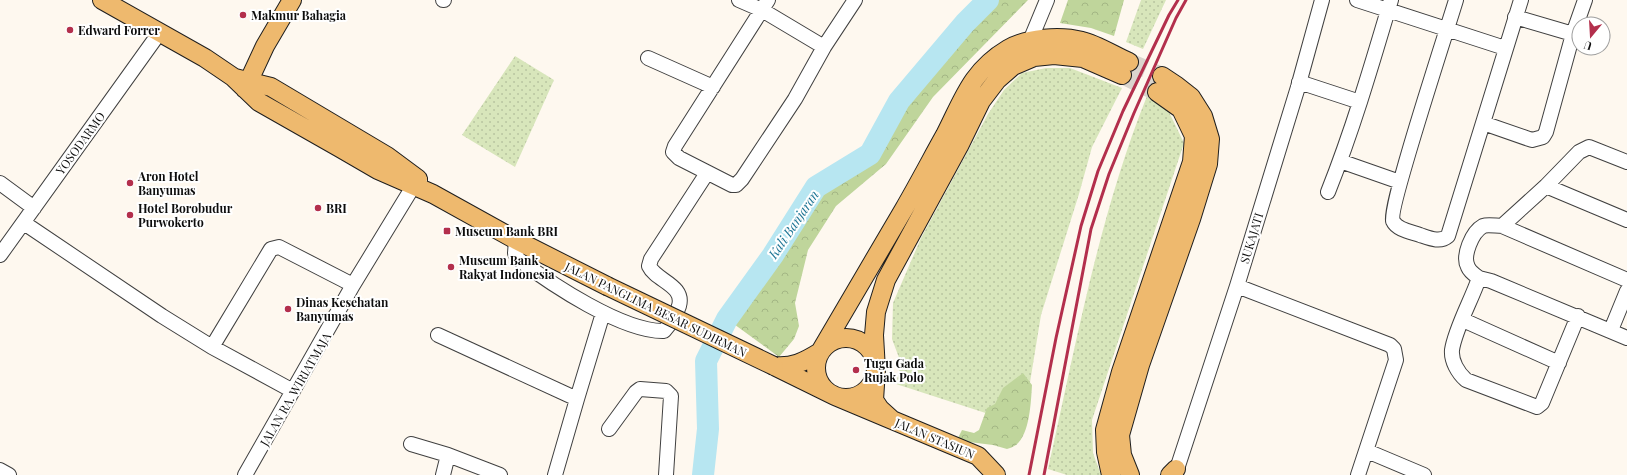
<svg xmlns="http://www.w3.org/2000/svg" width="1627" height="475" font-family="'Playfair Display',serif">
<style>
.grass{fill:url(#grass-dots)}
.forest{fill:url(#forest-crowns)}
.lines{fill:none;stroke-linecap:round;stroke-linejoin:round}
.river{stroke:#b7e6f1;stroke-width:22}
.major-tunnel{stroke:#dad5cd;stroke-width:18;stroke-dasharray:18 9;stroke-linecap:butt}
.minor-casing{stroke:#404040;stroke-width:16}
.major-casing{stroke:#1e1e1e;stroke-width:20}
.minor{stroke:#fff;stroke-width:14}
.major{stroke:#eeb96e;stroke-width:18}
.rail{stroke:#b32f4c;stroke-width:3}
.major-bridge-casing{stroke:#1e1e1e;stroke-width:20;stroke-linecap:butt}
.major-bridge{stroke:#eeb96e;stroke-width:18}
.poi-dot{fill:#b32f4c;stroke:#fff;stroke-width:1.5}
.labels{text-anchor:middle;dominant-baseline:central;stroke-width:4;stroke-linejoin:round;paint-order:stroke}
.poi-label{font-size:12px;font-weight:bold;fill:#0d0d0d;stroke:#fff;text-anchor:start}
.street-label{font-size:12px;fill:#0d0d0d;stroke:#fff}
.water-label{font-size:13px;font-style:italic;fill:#207796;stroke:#fff}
</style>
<defs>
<pattern id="grass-dots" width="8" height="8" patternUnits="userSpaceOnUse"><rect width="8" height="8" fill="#d8e6bb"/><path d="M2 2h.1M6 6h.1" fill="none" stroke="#b8c4a0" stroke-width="1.8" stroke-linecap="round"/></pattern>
<pattern id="forest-crowns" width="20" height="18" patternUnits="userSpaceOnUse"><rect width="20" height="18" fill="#bfd59b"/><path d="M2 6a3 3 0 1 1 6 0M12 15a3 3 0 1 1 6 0" fill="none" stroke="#a3b684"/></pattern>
</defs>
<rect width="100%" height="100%" fill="#fef8ef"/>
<path class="grass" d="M1141,0H1166L1143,49L1126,42Z
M515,56L554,80L515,167L462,135Z
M1046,68H1070L1122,88L1092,147L1079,194L1041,315L1023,425L896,384L901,363L892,339L893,303L921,238L988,114L1004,90L1022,73Z
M1147,96L1169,112L1184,143L1092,420L1093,453L1101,475H1067L1048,469C1076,344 1099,216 1147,96Z"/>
<path class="forest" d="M988,0H1028L933,97L886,164L836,206L808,250L795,303L799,326L794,339L779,357L727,319L773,255L816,187L870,154L899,101L965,23Z
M1068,0H1124L1114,36L1091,28L1060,23Z
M1023,373L1032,385C1031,401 1030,434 1016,445C1013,447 1010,448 1007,449L993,445L969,442L958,438L962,430L974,433L979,430L987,408L995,404L1003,388Z"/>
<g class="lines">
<path class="river" d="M703,475L708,429L706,361L727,319L773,255L816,187L870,154L899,101L965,23L988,0"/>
<path class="major-tunnel" d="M1129,62L1162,76
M1122,75L1157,92"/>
<g class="minor-casing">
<path id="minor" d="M443,0H444
M739,0L762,10L824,47
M768,0L675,146L673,152L679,158L732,185H736L742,179L795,99L824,47L855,0
M1357,0L1505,48
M1456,0C1448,27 1388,209 1393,221C1397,230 1412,232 1420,235C1429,238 1440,243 1448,236L1521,0
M1515,17L1573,34
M1030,41L1047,0
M648,58L713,87
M1299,82L1360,102
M1483,123L1532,140L1543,137L1546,132L1573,34L1585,0
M1340,161L1400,182
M0,183L34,208
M1546,186L1627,220
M1328,192C1353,129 1372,64 1391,0
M24,223L162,316L212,347L293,391
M1502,226L1627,280
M516,240L515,253L518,259C551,284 623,332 664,331C671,323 676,316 679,306C685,285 656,281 649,266L651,259L707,173
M0,255L160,32
M1479,278C1475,275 1470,272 1468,267C1462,256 1472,232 1483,226C1488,224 1496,226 1502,226L1546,186L1579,152L1589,147L1627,162
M1237,286L1390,345L1394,349L1396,360L1358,475
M1578,316L1542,403L1537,407L1466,380C1458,373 1451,361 1452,350C1455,329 1472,299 1479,278L1491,281L1627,338
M1463,320L1559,363
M1611,330L1627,291
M438,335L577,399
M212,347L271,249L279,247L353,285
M609,429L636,392L640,389L666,391L671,396L666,475
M411,444L448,455L500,475
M1367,451L1424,475
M0,470L9,475
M245,475L353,285L414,185L420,180
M443,475L448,455
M555,475L577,399L603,313
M1175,475L1237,286L1298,87L1322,0"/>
</g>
<g class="major-casing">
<path id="major" d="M102,0L205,58L233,77L259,102L340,148L378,170L433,194L516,240L607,286
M235,78L271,87L387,156L418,179
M245,89L265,46L292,0
M816 368a30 30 0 1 1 60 0a30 30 0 1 1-60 0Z
M774,366C792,368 804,362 820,352C848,304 876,257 904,209C918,185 931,160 945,135C963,100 971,71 1008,49C1027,38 1060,35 1082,41C1096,44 1115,56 1129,62
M776,367L835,396L978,456L996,475
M891,419L880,409L874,400L876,370L874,335L876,312L886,280L959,146L981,101L997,80L1013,66L1034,57L1054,55L1083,58L1122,75
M1111,475L1106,452L1105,430L1121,372L1192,162L1194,136L1181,109L1157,92
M1130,475L1122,455L1120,435L1140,365L1191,219L1208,164L1210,139L1203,116L1191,97L1177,86L1162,76
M1170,475L1176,469"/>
</g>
<use href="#minor" class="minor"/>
<use href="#major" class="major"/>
<path class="rail" d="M1029,475L1056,338L1081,226L1098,171L1123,111L1169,15L1178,0
M1044,475L1091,229L1109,174L1134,113L1176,18L1186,0"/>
<g class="major-bridge-casing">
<path id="major-bridge" d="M607,286L774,366"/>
</g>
<use href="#major-bridge" class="major-bridge"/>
</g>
<g class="poi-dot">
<circle cx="243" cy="15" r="4"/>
<circle cx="70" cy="30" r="4"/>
<circle cx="130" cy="183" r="4"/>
<circle cx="318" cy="208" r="4"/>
<circle cx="130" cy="215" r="4"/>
<rect x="443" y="227" width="8" height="8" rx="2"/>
<circle cx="451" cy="267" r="4"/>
<circle cx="288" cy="309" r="4"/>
<circle cx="856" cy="370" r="4"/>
</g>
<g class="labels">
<g class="poi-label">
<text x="251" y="15">Makmur Bahagia</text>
<text x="78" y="30">Edward Forrer</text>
<text x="138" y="176">Aron Hotel<tspan x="138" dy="14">Banyumas</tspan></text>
<text x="138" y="208">Hotel Borobudur<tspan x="138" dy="14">Purwokerto</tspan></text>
<text x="326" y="208">BRI</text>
<text x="455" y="231">Museum Bank BRI</text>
<text x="459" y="260">Museum Bank<tspan x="459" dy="14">Rakyat Indonesia</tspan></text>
<text x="296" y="302">Dinas Kesehatan<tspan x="296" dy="14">Banyumas</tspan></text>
<text x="864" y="363">Tugu Gada<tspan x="864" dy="14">Rujak Polo</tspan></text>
</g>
<g class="street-label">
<text transform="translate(80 143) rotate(-54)">YOSODARMO</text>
<text transform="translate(1251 238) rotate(-73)">SUKAJATI</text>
<text transform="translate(656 309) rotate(26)">JALAN PANGLIMA BESAR SUDIRMAN</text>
<text transform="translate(295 389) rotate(-60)">JALAN RA. WIRIATMAJA</text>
<text transform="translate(935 438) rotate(23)">JALAN STASIUN</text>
</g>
<g class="water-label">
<text transform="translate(793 224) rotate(-56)">Kali Banjaran</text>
</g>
</g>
<g transform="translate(1591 36) rotate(198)"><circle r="19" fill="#ffffff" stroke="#9e9e9e"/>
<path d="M0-3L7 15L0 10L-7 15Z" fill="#b32f4c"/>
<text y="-6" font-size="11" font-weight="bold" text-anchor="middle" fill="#0d0d0d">U</text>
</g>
</svg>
